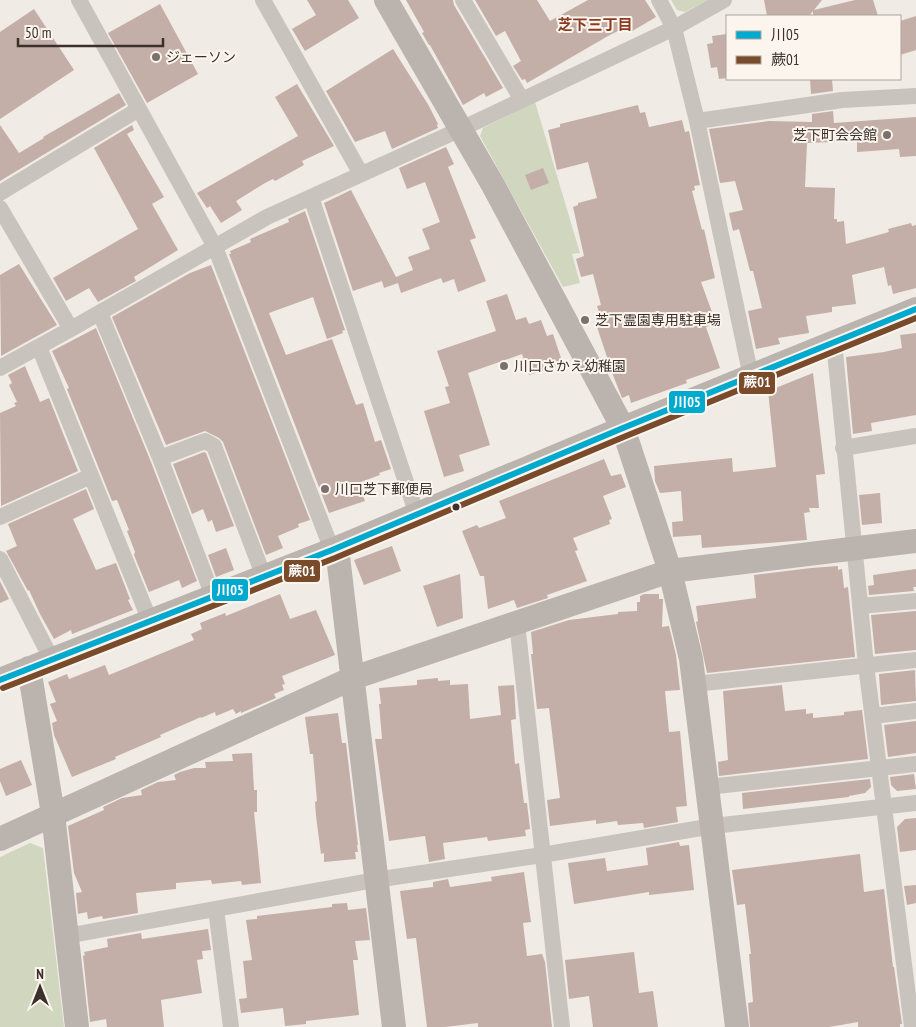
<svg xmlns="http://www.w3.org/2000/svg" width="916" height="1027" font-family="'PT Sans Narrow','Noto Sans JP',sans-serif">
<style>
.green{fill:#d1d6bf}
.building{fill:#c3afa7}
.lines{fill:none;stroke-linecap:round;stroke-linejoin:round}
.street{stroke:#c9c3be;stroke-width:16}
.secondary{stroke:#bab3ae;stroke-width:24}
.bus-1-casing{stroke:#fbf5ee;stroke-width:10}
.bus-2-casing{stroke:#fbf5ee;stroke-width:10}
.bus-1{stroke:#00a9ce;stroke-width:6}
.bus-2{stroke:#7a4b2a;stroke-width:6}
.poi-dot{fill:#7a716c;stroke:#fbf5ee;stroke-width:2}
.bus-dot{fill:#3b302b;stroke:#fbf5ee;stroke-width:2}
.labels{text-anchor:middle;dominant-baseline:central;stroke-width:4;stroke-linejoin:round;paint-order:stroke}
.poi-label{font-size:14px;fill:#3b302b;stroke:#fbf5ee;text-anchor:start}
.neighbourhood-label{font-size:15px;font-weight:bold;fill:#8c3b22;stroke:#fbf5ee}
.line-badge{stroke:#fbf5ee;stroke-width:2}
.badge-label{font-size:14px;text-anchor:middle;font-weight:bold;fill:#fff}
</style>
<rect width="100%" height="100%" fill="#f0ebe5"/>
<path class="green" d="M671,0H708L685,12L677,10Z
M535,102L580,253L572,254L580,283L563,287L480,136L483,128Z
M30,843L43,848L64,1027H0V857Z"/>
<path class="building" d="M307,0H348L359,18L305,51L292,29L316,15Z
M406,0H453L454,5L503,88L486,97L484,93L463,105L430,45H429L422,33L424,32Z
M475,0H537L550,21L588,0H645L656,17L629,33L626,27L608,36L527,83L525,79L522,80L513,66L521,61L505,31L496,36Z
M764,0H822L814,10L855,0H873L878,16H813V11L809,16H767Z
M160,4L198,74L147,103L108,33Z
M34,9L74,70L0,119V32Z
M916,16V50L900,55V21Z
M727,34V78L719,79L717,67L711,68L707,44L713,43L712,36Z
M393,49L429,106L438,124L437,125L438,128L392,149L385,131L355,142L326,91Z
M810,79H832L833,91L811,94Z
M297,84L334,146L302,161L304,165L275,181L273,179L265,183L236,201L242,210L221,223L210,206L207,208L197,193L298,136L275,97Z
M119,93L126,105L0,181V125L19,153L44,138L43,137Z
M638,105L640,113L645,112L649,127L682,120L685,132L689,131L700,185L694,186L695,190L692,191L702,230L704,229L715,278L701,282L716,323L706,327L720,368L686,380L687,383L631,403L629,395L622,398L607,360H608L596,324L602,322L597,306L601,305L593,274L581,277L576,259L584,256L573,207L578,205V203L597,198L588,162L557,170L548,130L560,127V124Z
M833,111L834,123L916,117V156L900,157L899,149L857,152V141L807,143L805,187L835,188L834,219H837V222L844,221L846,244L889,232L888,229L911,223L912,226L916,225V288L893,294L891,285L888,286L884,267L852,275L856,304L832,307V312L806,316L809,333L778,338L780,344L756,349L748,311L762,308L753,271H750L739,229L733,231L729,213L743,210L735,181L720,183L709,129L769,121L812,122V114Z
M132,125L134,130L127,134L164,197L152,204L178,250L134,277L136,281L98,302L89,288L66,301L53,278L138,229L94,148Z
M446,147L454,164L448,167L476,238L470,240L486,281L458,292L454,279L443,283L441,278L401,293L398,283L384,288L382,281L353,291L324,203L351,190L396,277L413,270L408,257L430,249L422,229L440,222L425,182L407,189L399,168Z
M543,168L549,183L531,190L525,175Z
M305,211L345,330L342,331L343,333L327,339L313,297L269,313L286,355L332,339L356,405L363,403L375,442L381,440L391,469L379,473L380,475L358,483L365,501L329,513L229,254H231L230,251L251,242L250,239L289,222L288,219Z
M19,264L57,325L1,356L0,275Z
M211,265L310,520L298,524L299,527L278,536L283,548L266,555L223,442L219,438L205,431L166,445L112,317L190,273Z
M507,294L516,320L526,317L529,324L541,320L547,336L553,334L563,364L529,375L522,354L468,373L490,445L459,455L464,471L444,477L424,411L450,403L445,387L449,386L437,351L496,331L486,301Z
M96,328L151,462L197,581L182,588L179,580L149,592L134,555L135,552L127,531L129,530L117,500L112,501L67,389L69,388L52,351Z
M916,333V415L871,423L872,431L853,434L846,357L884,352L902,348L900,335Z
M25,366L40,402L49,398L78,471L1,506L0,413L16,406L14,403L17,402L9,385L12,383L8,375Z
M813,373L825,474L816,475L819,508H809L810,512L804,513L807,540L702,548L701,535L673,537L672,522L683,521L681,491L660,493L655,481L654,466L732,458L733,472L776,467L768,391Z
M204,452L206,453L234,526L216,532L212,520L208,522L203,509L192,514L173,464Z
M604,459L611,476L621,474L626,487L603,496L612,519L609,520L610,524L573,538L578,550L575,551L587,581L547,595L548,598L517,608L514,600L488,609L484,576H480L462,531L477,525L479,528L506,518L499,501Z
M86,489L94,509L73,519L96,570L116,563L130,599L128,600L133,610L72,634L71,630L54,639L40,614L29,590L28,591L6,551L17,546L8,524Z
M880,493L882,523L862,525L859,495Z
M392,546L401,571L364,585L354,560Z
M226,548L234,570L216,577L208,555Z
M838,566V570L842,569L844,588L848,587L855,657L707,673L696,622L698,621L696,606L756,598L754,575L811,568Z
M916,569V587H913L914,591L869,595L868,586L874,585L873,575Z
M460,574L463,618L437,627L423,586Z
M0,581L9,599L0,603Z
M280,594L290,619L316,610L335,655L282,676L285,684L282,685L284,690L274,694L276,698L241,713V711L236,714L233,709L216,716L215,712L201,718V717L160,735L161,737L115,757L116,759L72,777L54,735L52,723L57,721L50,704L56,702L48,682L67,674L69,679L105,665L109,675L194,640L191,634L202,629L200,623L225,613L226,616Z
M644,594H659V599H663L662,627L669,626L676,655L680,690L665,691L669,732L680,731L687,806L676,807L678,822L644,828L643,823L618,825L617,821L596,824V820L550,826L547,800L560,798L549,708L537,709L531,654H533L531,632L569,620L618,614V612L637,611V602H640V596Z
M916,611V650L875,654L871,615Z
M915,670L916,701L881,705L879,674Z
M438,678V681L450,680V685L468,684L470,719L501,715L498,686L514,685L516,719L511,720L515,764L519,763L524,803H527L530,829L525,830L526,836L488,841L487,837L443,843L445,859L429,862L425,836L389,841L375,739H382L379,704H381L379,688L417,685V680Z
M782,685L785,711L806,709V714L813,713V718L844,715V712L862,710L868,759L719,776L718,762L728,760L723,691Z
M338,713L342,743H346L358,845H357L358,852H355L356,859L324,862V853L321,854L316,816L315,802L317,801L313,754H310L305,717Z
M916,721V753L888,757L884,725Z
M252,753L254,790H257V812H254L261,883L242,885L241,881L212,884L211,880L176,883V889L136,893L138,913L103,919L102,916L88,919L87,912L78,914L76,893L82,892L74,873L68,826L104,810L103,807L122,798L142,795L141,790L158,782L176,780L174,775L180,772L194,768H206L205,762L233,761L232,754Z
M21,760L32,785L6,796L0,781V769Z
M914,774L916,789L897,791L891,785L890,777Z
M870,779L871,787L865,793L849,796V797L743,809L742,793Z
M916,818V850L900,852L897,827L905,819Z
M679,842L680,846L689,845L694,890L649,895V892L574,904L568,863L605,858L607,871L648,865L646,848Z
M860,854L864,892L884,889L893,967H894L902,1024H900V1027H858V1022L829,1027H750L748,1003L753,1002L749,954H751L745,904L737,905L732,870Z
M524,872L531,922L523,923L527,956L542,954L545,962L552,1027H478V1023L445,1027H427L416,938L407,939L400,891L433,887V882L448,879L450,887L492,881L491,877Z
M916,885V903L907,905L904,886Z
M347,903L348,910L366,908L370,940L355,941L358,960H353L359,1015L306,1021V1024L285,1026L283,1008L241,1013L239,999L247,998L243,961L252,960L246,920L257,919V916L332,907V904Z
M208,929L211,950L202,951L203,959L197,960L202,993L161,1000L164,1027H107L106,1019L90,1022L83,956L85,955L84,952L108,947L107,939L141,933L142,939Z
M634,952L639,993L653,991L658,1027H593L589,996L569,999L565,960Z"/>
<g class="lines">
<path class="street" d="M79,0L215,247L332,550
M263,0L361,174
M463,0L522,100
M659,0L674,28L697,121L751,377
M697,121L842,100L916,96
M0,193L139,109
M311,197L417,515
M0,208L71,329
M100,313L160,458
M834,342L866,665L912,1027
M39,347L150,621
M0,368L71,329L267,217L461,129L674,28L724,0
M843,448L916,436
M0,517L91,476
M0,559L52,660
M213,596L160,458L205,441L214,446L264,577
M860,606L916,601
M517,623L562,1027
M695,684L916,660
M873,716L916,711
M708,787L916,764
M216,909L231,1027
M66,936L375,880L542,855L713,826L916,803"/>
<path class="secondary" d="M386,0L493,185L623,428L670,571L691,659L737,1027
M337,548L394,1027
M29,668L53,814L77,1027
M0,680L332,550L623,428L916,309
M0,839L353,678L670,571L916,541"/>
<g class="bus-1-casing">
<path id="bus-1" d="M0,680L332,550L623,428L916,309"/>
</g>
<g class="bus-2-casing">
<path id="bus-2" d="M3,688L335,558L626,436L916,318"/>
</g>
<use href="#bus-1" class="bus-1"/>
<use href="#bus-2" class="bus-2"/>
</g>
<g class="poi-dot">
<circle cx="156" cy="57" r="5"/>
<circle cx="887" cy="135" r="5"/>
<circle cx="585" cy="320" r="5"/>
<circle cx="504" cy="366" r="5"/>
<circle cx="325" cy="489" r="5"/>
</g>
<circle class="bus-dot" cx="456" cy="507" r="4.5"/>
<g class="labels">
<g class="poi-label">
<text x="166" y="57">ジェーソン</text>
<text x="877" y="135" text-anchor="end">芝下町会会館</text>
<text x="595" y="320">芝下霊園専用駐車場</text>
<text x="514" y="366">川口さかえ幼稚園</text>
<text x="335" y="489">川口芝下郵便局</text>
</g>
<g class="neighbourhood-label">
<text x="595" y="24">芝下三丁目</text>
</g>
</g>
<g class="line-badge">
<rect x="738" y="371" width="38" height="24" rx="5" fill="#7a4b2a"/>
<rect x="668" y="390" width="38" height="24" rx="5" fill="#00a9ce"/>
<rect x="283" y="559" width="38" height="24" rx="5" fill="#7a4b2a"/>
<rect x="211" y="578" width="38" height="24" rx="5" fill="#00a9ce"/>
</g>
<g class="badge-label">
<text x="757" y="387">蕨01</text>
<text x="687" y="407">川05</text>
<text x="302" y="576">蕨01</text>
<text x="230" y="595">川05</text>
</g>
<rect x="726" y="15" width="175" height="65" fill="#fbf5ee" stroke="#aea6a0"/>
<rect x="736" y="31" width="25" height="8" fill="#00a9ce" stroke="#aea6a0"/>
<text x="771" y="40" font-size="15" fill="#3b302b">川05</text>
<rect x="736" y="56" width="25" height="8" fill="#7a4b2a" stroke="#aea6a0"/>
<text x="771" y="65" font-size="15" fill="#3b302b">蕨01</text>
<g transform="translate(40 987)" stroke="#fbf5ee" stroke-width="4" paint-order="stroke">
<path d="M0-4L9 19L0 12L-9 19Z" fill="#3b302b"/>
<text y="-8" font-size="14" font-weight="bold" text-anchor="middle" fill="#3b302b">N</text>
</g>
<path d="M18 38v8h145v-8" fill="none" stroke="#3b302b" stroke-width="2.5"/>
<text x="25" y="38" font-size="15" fill="#3b302b" stroke="#fbf5ee" stroke-width="4" paint-order="stroke">50 m</text>
</svg>
